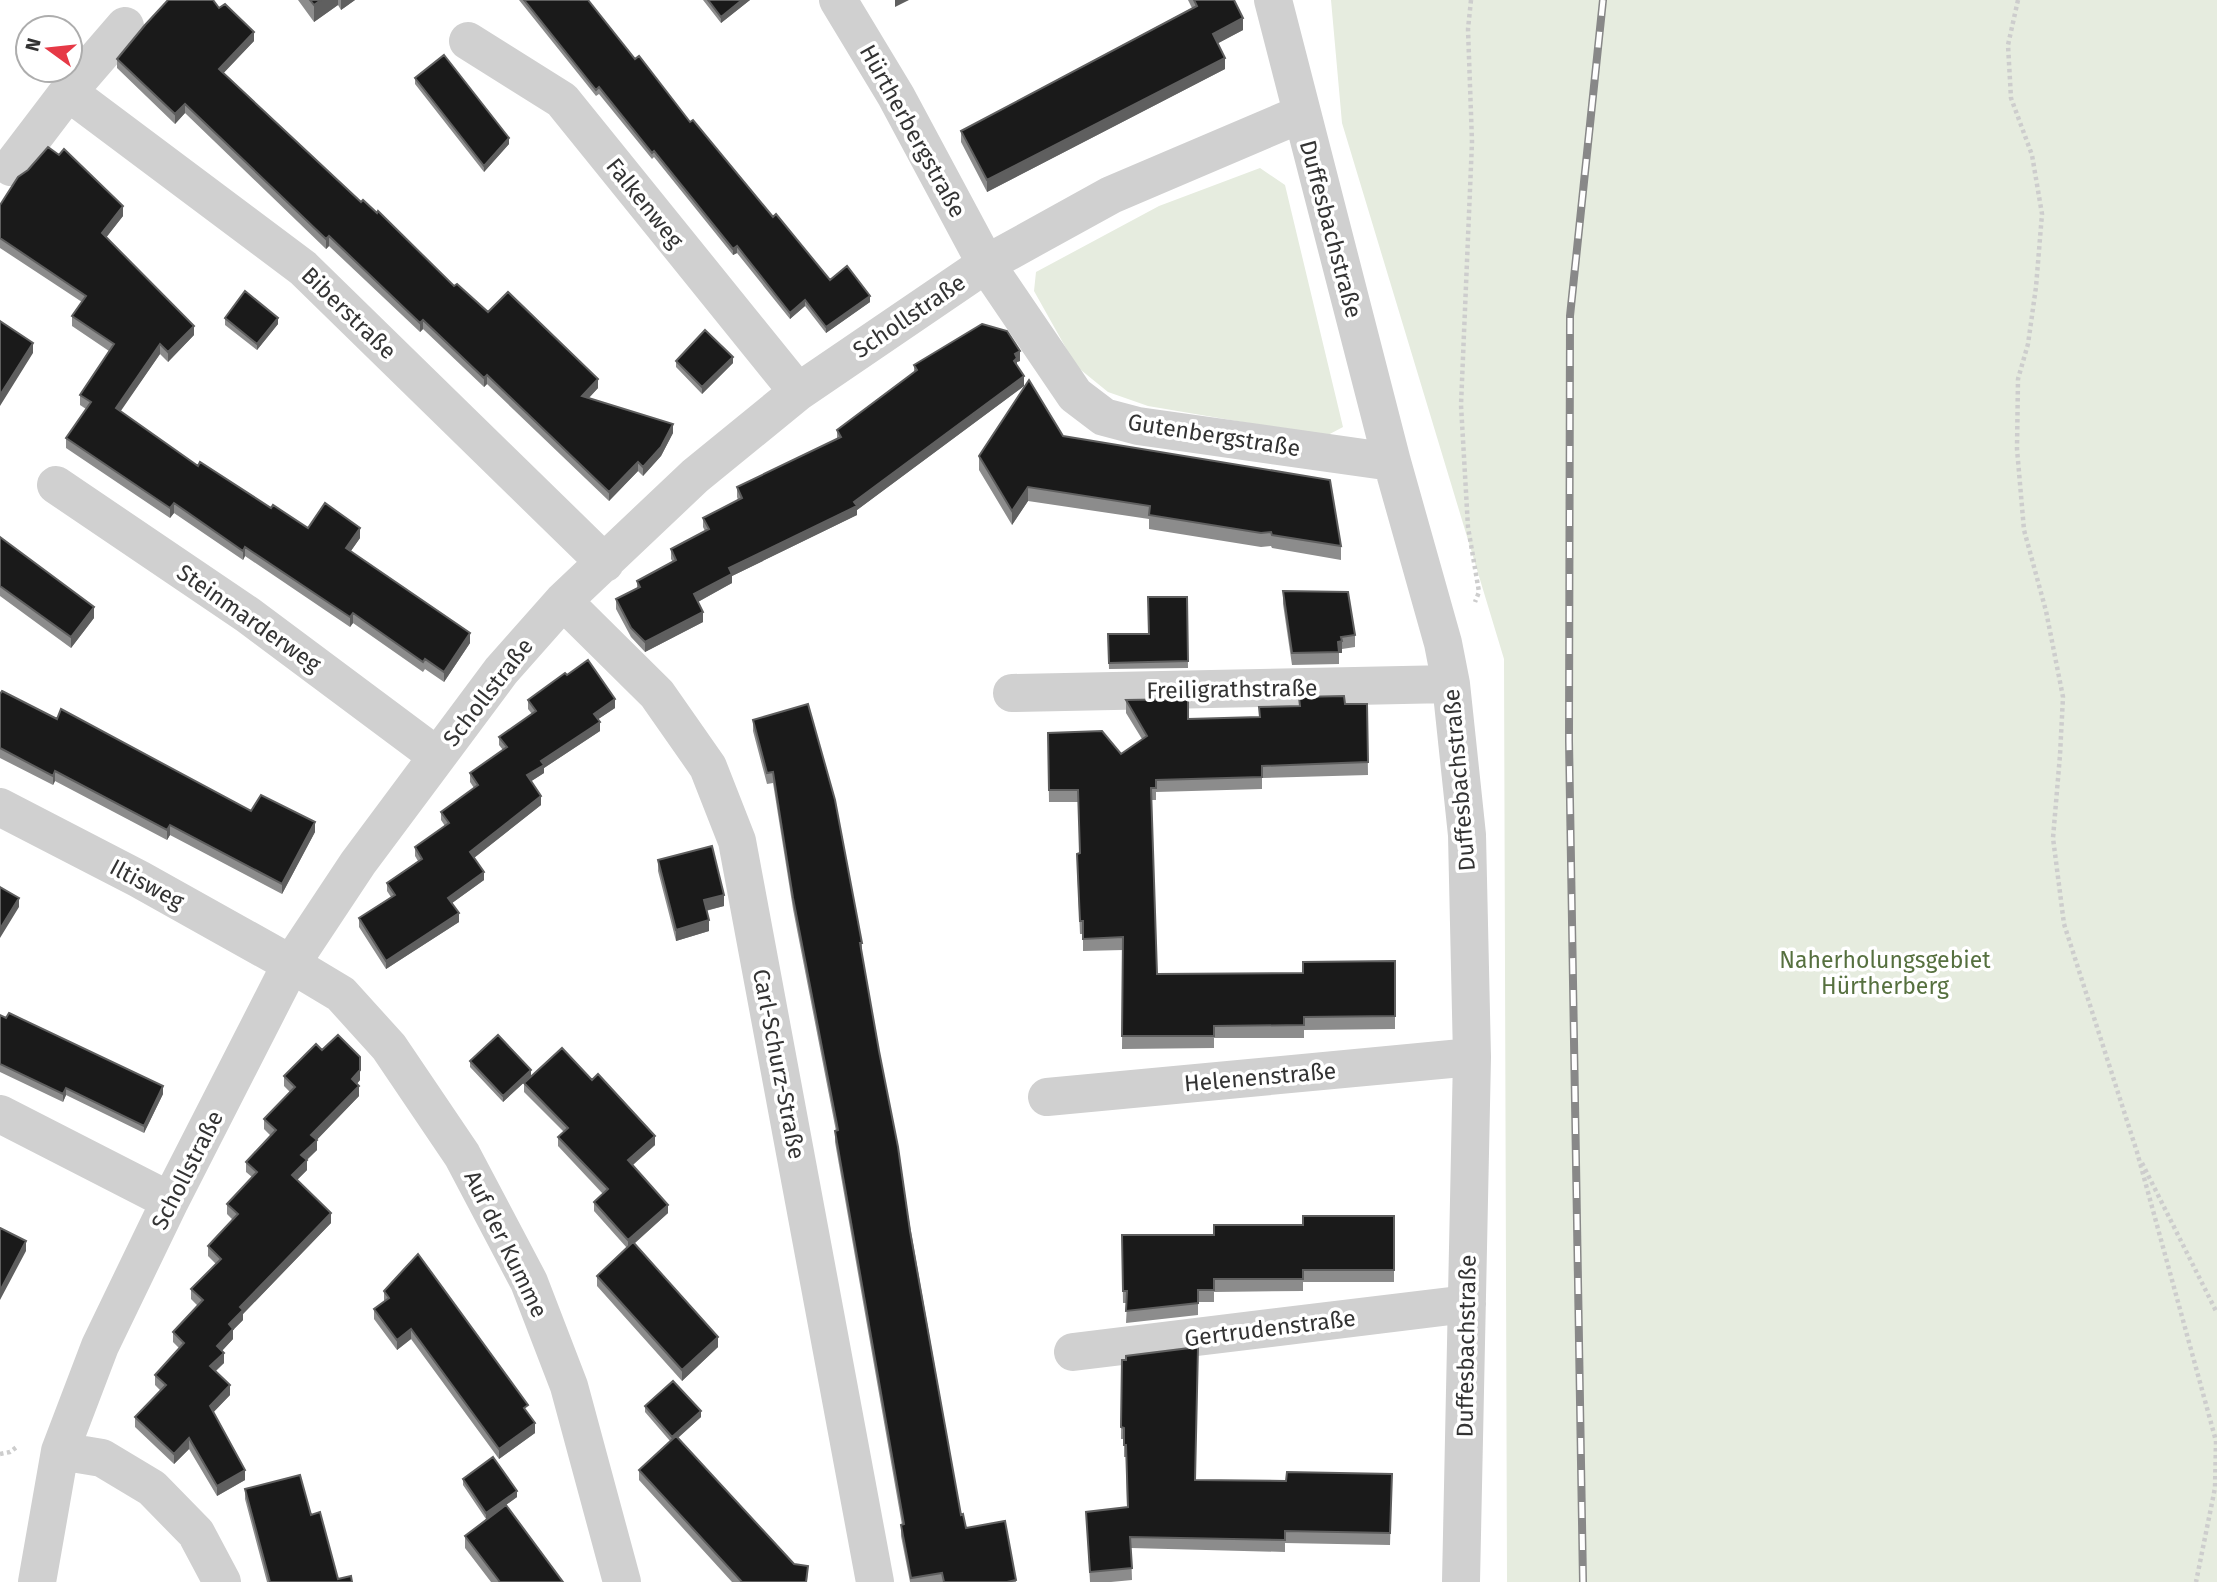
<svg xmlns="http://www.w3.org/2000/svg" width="2217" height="1582" font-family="'Fira Sans',sans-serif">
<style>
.green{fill:#e6ecdf}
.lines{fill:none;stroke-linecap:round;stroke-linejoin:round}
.path{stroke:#cdcdcd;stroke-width:4.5;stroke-dasharray:3.5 3.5;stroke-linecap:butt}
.minor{stroke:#d0d0d0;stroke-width:38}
.rail-casing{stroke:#888;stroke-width:8}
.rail{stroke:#fff;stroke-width:5;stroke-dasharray:16;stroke-linecap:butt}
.wall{fill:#8c8c8c}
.shaded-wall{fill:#5f5f5f}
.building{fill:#1a1a1a;stroke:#5f5f5f;stroke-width:2}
.labels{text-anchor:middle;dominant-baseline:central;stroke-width:7;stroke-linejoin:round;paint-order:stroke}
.street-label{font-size:23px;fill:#333;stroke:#fff}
.park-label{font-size:23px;fill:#56703f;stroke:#fff}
</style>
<rect width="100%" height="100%" fill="#fff"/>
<path class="green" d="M1331,0H2217V1582H1507L1504,659L1342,123Z
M1260,168L1285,185L1343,427L1326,436L1148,406L1108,392L1076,366L1034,291L1036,272L1159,206Z"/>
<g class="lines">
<path class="path" d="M1471,0L1468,29L1472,142L1461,405L1468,527L1479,592L1475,602
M2018,0L2008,45L2011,98L2032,155L2042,214L2036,287L2028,344L2018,379L2017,449L2024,530L2046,611L2063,697L2060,755L2053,838L2064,924L2137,1152L2216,1441L2215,1488L2196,1582
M2142,1163L2217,1313
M0,1454L10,1452L18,1446"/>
<path class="minor" d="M838,0L896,96L986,264L1075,395L1104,417L1138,426L1392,462
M1273,0L1392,462L1443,643L1451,684L1467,835L1472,1057L1461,1582
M468,41L562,100L798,392
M68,92L303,268L605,563
M11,167L68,92L125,26
M56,485L248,615L437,756
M563,601L657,694L708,767L737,841L875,1582
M1012,693L1451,684
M0,807L139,879L291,964L341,994L389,1047L462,1155L529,1282L569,1386L622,1582
M1047,1097L1472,1057
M0,1114L170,1201
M1073,1352L1467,1304
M60,1451L102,1458L152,1488L196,1533L222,1582
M37,1582L60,1451L100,1346L170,1201L291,964L358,863L501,671L563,601L695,476L798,392L986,264L1111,195L1301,114"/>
<g class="rail-casing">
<path id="rail" d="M1583,1582L1569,741L1570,316L1603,0"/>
</g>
<use href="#rail" class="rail"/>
</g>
<path class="wall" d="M298,0H355L341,10L338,5L314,22Z
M519,0H588L635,59L773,217L830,280L870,302L826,333L805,306L790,319L737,253L733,255L654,157L652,159L599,94L596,96Z
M703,0H750L721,23Z
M1188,0H1234L1243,30L1218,43L1225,69L987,192L961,142V131L1192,8Z
M219,8L254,41L223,73L361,202L454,286L488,312L598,388L589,398L673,433L661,456L643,476L638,471L609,501L487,384L484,387L423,329L420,332L329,246L326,249L185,113L175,124L117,68V59Z
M415,78L509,144L484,172L415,84Z
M0,205L123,216L106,237L194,335L168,362L160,354L120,411L198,466L308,528L360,538L350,552L470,643L444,682L425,669L423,672L353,623L350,627L245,556L243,560L174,513L170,518L66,448V438L86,409L80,405V395L109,351L72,326V316L82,302L0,248Z
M225,318L278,324L257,350L225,325Z
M676,361L733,363L702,394L676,367Z
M1020,361L1017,362V365L1024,386L857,510V515L732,576V583L698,602L703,622L645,652L631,637L616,609V599L637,589V581L673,562L671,559V549L705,531L703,527V518L738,500L737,497V487L837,439V430L914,372V365Z
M1063,436L1341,546V560L1272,548L1271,546L1261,547L1149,529V519L1028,501L1012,525L979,470V456Z
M0,537L94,618L71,648L0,596Z
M1283,591L1355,635V647L1342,649V653H1339V664L1292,665L1283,604Z
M1187,597L1188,668L1109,669L1108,634H1149Z
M0,694L57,719L251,811L315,832L282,894L170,835L167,840L55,781L53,785L0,758Z
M1299,697L1345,704H1367L1368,775L1262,778V789L1156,792V800H1151L1157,974L1303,973L1395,961V1029L1304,1030V1038H1214V1048L1122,1049L1123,950L1083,951V934H1080L1077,866L1080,853L1078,802H1049L1048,733L1121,754L1142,739L1126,713V700L1188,719L1259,717L1299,706Z
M528,700L615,708L598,719L600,731L544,768V773L531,781L541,805L474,858L484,880L452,903L459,922L386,969L359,927V918L391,897L387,891V883L418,861L415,856V847L445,826L441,820V812L474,788L470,782V773L503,750L499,745V737L532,714L528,709Z
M753,720L862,943V954L961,1515L966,1528L1005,1521L1016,1582H910L901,1536V1525H902L835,1142V1131H836L793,909L773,783L767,784L753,731Z
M658,860L724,906L706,911L709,931L676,941L658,871Z
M0,1015L163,1094L144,1133L66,1095L63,1102L0,1072Z
M470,1061L531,1076L503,1102L470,1067Z
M284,1076L360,1080L357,1084L359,1096L316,1140L317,1150L307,1160V1170L297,1180L331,1223L243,1314V1320L233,1330V1339L222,1351L224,1363L216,1371L230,1395L213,1412L245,1480L217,1496L189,1449L174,1464L135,1427V1417L161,1391L155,1385V1375L179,1348L173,1342V1332L198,1306L191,1299V1289L216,1264L208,1256V1246L233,1220L227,1214V1204L252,1177L246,1172V1162L271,1136L264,1129V1119L290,1092L284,1086Z
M592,1080L655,1145L633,1165L668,1213L634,1244L718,1347L682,1381L597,1286V1276L627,1248L594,1211V1202L603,1194L558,1146V1137L564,1132L524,1092V1083Z
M1394,1216V1282H1303V1291L1214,1292V1302H1198V1315L1126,1323L1127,1303H1123L1122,1235H1214Z
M384,1291L528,1413L535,1433L499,1459L411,1339L397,1350L374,1319V1309L384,1301Z
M1122,1360L1195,1480L1286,1481L1392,1474L1390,1545L1285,1543V1552L1131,1548L1132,1580L1111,1582H1090L1086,1512L1127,1507L1126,1457H1124V1439H1121Z
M645,1406L701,1417L678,1438L794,1564L808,1566L807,1582H732L639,1480V1470L670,1441L645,1412Z
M463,1479L517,1497L506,1505L563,1582H491L465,1548V1536L486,1519L463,1485Z
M245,1489L311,1515L338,1579L352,1582H267L245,1499Z"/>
<path class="shaded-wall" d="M321,0H338V5L314,22V5Z
M341,0H355L341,10Z
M742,0H750L721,23V17Z
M895,0H909L895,7Z
M1243,18V30L1213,46V34Z
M254,32V41L219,78V69Z
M1225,58V69L987,192V180Z
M185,104V113L175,124V114Z
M509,138V144L484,172V166Z
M123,206V216L102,243V233Z
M329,236V246L326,249V239Z
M737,246V253L733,255V249Z
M870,296V302L826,333V327Z
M805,300V306L790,319V313Z
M278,318V324L257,350V344Z
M423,320V329L420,332V323Z
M194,326V335L168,362V352Z
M33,343V353L0,406V395Z
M160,344V354L116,418V408Z
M1020,351V361L1017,362V368L1014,370L1015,354Z
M733,357V363L702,394V387Z
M487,375V384L484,387V378Z
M1024,376V386L857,510V515L732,576V583L694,604V594L729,568L854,502Z
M598,379V388L582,405V396Z
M673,424V433L661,456L643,476V467Z
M638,462V471L609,501V492Z
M1028,487V501L1012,525V511Z
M174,503V513L170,518V508Z
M360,528V538L346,558V548Z
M245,547V556L243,560V551Z
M94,607V618L71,648V637Z
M703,612V622L645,652V642Z
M353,613V623L350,627V617Z
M470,633V643L444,682V672Z
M1342,641V653H1339L1338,642Z
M615,699V708L594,722V714Z
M600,722V731L544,768V773L527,784V775L541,761Z
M55,771V781L53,785V776Z
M541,796V805L470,861V852Z
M315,822V832L282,894V884Z
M170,825V835L167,840V830Z
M484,872V880L448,906V898Z
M724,895V906L704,911V900Z
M19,898V907L0,938V929Z
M459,913V922L386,969V961Z
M709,920V931L676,941V930Z
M360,1070V1080L352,1089V1079Z
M531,1070V1076L503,1102V1096Z
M163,1086V1094L144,1133V1126Z
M359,1086V1096L312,1145L317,1140V1150L301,1165V1155L311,1135Z
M66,1088V1095L63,1102V1094Z
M655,1136V1145L628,1169V1160Z
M307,1160V1170L292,1185V1175Z
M668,1205V1213L628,1249V1240Z
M331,1213V1223L243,1314V1320L233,1330V1339L217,1356V1346L240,1307Z
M26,1241V1251L0,1300V1291Z
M411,1329V1339L397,1350V1340Z
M718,1337V1347L682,1381V1370Z
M224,1353V1363L210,1376V1366Z
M230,1385V1395L210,1416V1406Z
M701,1411V1417L672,1443V1437Z
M535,1423V1433L499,1459V1449Z
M189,1438V1449L174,1464V1454Z
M245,1470V1480L217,1496V1486Z
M517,1491V1497L486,1519V1513Z"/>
<path class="building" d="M168,0H213L219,8L225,4L254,32L219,69L361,202L363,200L377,213L378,211L454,286L457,284L488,312L508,292L598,379L582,396L673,424L661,447L643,467L638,462L609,492L487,375L484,378L423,320L420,323L329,236L326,239L185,104L175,114L117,59L145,25Z
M310,0H321L314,5Z
M524,0H588L635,59L639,56L690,122L693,120L773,217L776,214L830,280L847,266L870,296L826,327L805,300L790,313L737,246L733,249L654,151L652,153L599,87L596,90Z
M708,0H742L721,17Z
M1194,0H1234L1243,18L1213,34L1225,58L987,180L961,131L1197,6Z
M444,55L509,138L484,166L415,78Z
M48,147L59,155L64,149L123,206L102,233L194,326L168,352L160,344L116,408L198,466L200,462L271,508L273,505L308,528L325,503L360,528L346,548L470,633L444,672L425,659L423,662L353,613L350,617L245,547L243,551L174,503L170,508L66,438L91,402L80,395L114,344L72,316L86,296L0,238V205L18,177L28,170Z
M245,291L278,318L257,344L225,318Z
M0,321L33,343L0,395Z
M982,324L1007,331L1020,351L1015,354L1017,358L1014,361L1024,376L854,502L857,506L729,568L732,574L694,594L703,612L645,642L631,628L616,599L640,587L637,581L676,560L671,549L709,529L703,518L742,498L737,487L841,437L837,430L917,370L914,365Z
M705,330L733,357L702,387L676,361Z
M1029,380L1063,436L1330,480L1341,546L1272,535L1271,532L1261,533L1149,515L1150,506L1028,487L1012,511L979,456Z
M0,537L94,607L71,637L0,586Z
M1283,591L1348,592L1355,635L1341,637L1342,641L1338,642L1339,652L1292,653Z
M1148,597H1187L1188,661L1109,663L1108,634H1149Z
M588,660L615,699L594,714L600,722L541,761L544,765L527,775L541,796L470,852L484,872L448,898L459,913L386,961L359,918L395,895L387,883L422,859L415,847L449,823L441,812L478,785L470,773L507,747L499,737L536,711L528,700L565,673L567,675Z
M2,691L57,719L61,709L251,811L261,795L315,822L282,884L170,825L167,830L55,771L53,776L0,748V694Z
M1344,696L1345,704H1367L1368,762L1262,766V777L1156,780V788H1151L1157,974L1303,973V962L1395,961V1016L1304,1017V1025L1214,1026V1036H1122L1123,937L1083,939V921H1080L1077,854L1080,853L1078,790H1049L1048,733L1102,731L1121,754L1147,736L1126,700L1188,699V719L1260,717L1259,707L1300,706L1299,697Z
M808,704L835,800L862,943H860L879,1051L898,1147L910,1231L961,1515L963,1514L966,1528L1005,1521L1016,1580L1007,1582H944L942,1573L911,1578L901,1525L904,1524L835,1131L838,1130L793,898L773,772L767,773L753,720Z
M712,846L724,895L704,900L709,920L676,930L658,860Z
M0,887L19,898L0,929Z
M9,1013L163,1086L144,1126L66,1088L63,1094L0,1064V1015L6,1018Z
M338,1035L360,1057V1070L352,1079L359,1086L311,1135L317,1140L301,1155L307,1160L292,1175L331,1213L240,1307L243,1310L229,1324L233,1329L217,1346L224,1353L210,1366L230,1385L210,1406L245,1470L217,1486L189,1438L174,1454L135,1417L166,1385L155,1375L184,1343L173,1332L203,1300L191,1289L221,1259L208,1246L238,1214L227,1204L257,1172L246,1162L276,1130L264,1119L295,1087L284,1076L316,1044L322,1050Z
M498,1035L531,1070L503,1096L470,1061Z
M562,1048L592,1080L598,1074L655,1136L628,1160L668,1205L628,1240L594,1202L608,1189L558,1137L568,1128L524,1083Z
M1303,1216H1394V1270H1303V1279H1214V1290H1198V1303L1126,1311L1127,1291H1123L1122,1235H1214V1225H1303Z
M0,1228L26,1241L0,1291Z
M633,1242L718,1337L682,1370L597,1276Z
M418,1254L528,1405L524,1408L535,1423L499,1449L411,1329L397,1340L374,1309L389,1298L384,1291Z
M1198,1347L1195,1480L1286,1481L1287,1472L1392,1474L1390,1533L1285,1531V1540L1130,1537L1132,1568L1090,1572L1086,1512L1128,1507L1126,1445H1124V1428L1121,1427L1122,1360H1126V1356Z
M673,1381L701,1411L672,1437L645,1406Z
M676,1436L794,1564L808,1566L806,1582H742L639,1470Z
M493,1457L517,1491L486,1513L463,1479Z
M300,1475L311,1515L320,1512L338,1579L351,1576L352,1582H270L245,1489Z
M506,1505L563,1582H500L465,1536Z"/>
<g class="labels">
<g class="street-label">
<text transform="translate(913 131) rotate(61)">Hürtherbergstraße</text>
<text transform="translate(645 203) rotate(51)">Falkenweg</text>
<text transform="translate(1331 229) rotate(75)">Duffesbachstraße</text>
<text transform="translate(349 313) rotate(44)">Biberstraße</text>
<text transform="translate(909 316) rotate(-34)">Schollstraße</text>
<text transform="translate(1214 435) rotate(9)">Gutenbergstraße</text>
<text transform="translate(249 618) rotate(35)">Steinmarderweg</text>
<text transform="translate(1232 689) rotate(-1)">Freiligrathstraße</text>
<text transform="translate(488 692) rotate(-52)">Schollstraße</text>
<text transform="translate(1459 780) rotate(-95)">Duffesbachstraße</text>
<text transform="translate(147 884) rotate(28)">Iltisweg</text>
<text transform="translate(779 1064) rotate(79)">Carl-Schurz-Straße</text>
<text transform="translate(1260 1077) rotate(-5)">Helenenstraße</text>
<text transform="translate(187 1170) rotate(-63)">Schollstraße</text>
<text transform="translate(506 1244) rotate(64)">Auf der Kumme</text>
<text transform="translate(1270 1328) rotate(-7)">Gertrudenstraße</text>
<text transform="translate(1466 1346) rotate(-89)">Duffesbachstraße</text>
</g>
<g class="park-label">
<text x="1885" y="960">Naherholungsgebiet<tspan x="1885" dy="26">Hürtherberg</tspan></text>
</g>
</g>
<g transform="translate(49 49) rotate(285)"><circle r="33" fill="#ffffff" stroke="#adadad" stroke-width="2"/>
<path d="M0-5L12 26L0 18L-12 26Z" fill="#e63946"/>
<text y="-10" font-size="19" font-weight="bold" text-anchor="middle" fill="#333333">N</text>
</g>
</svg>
